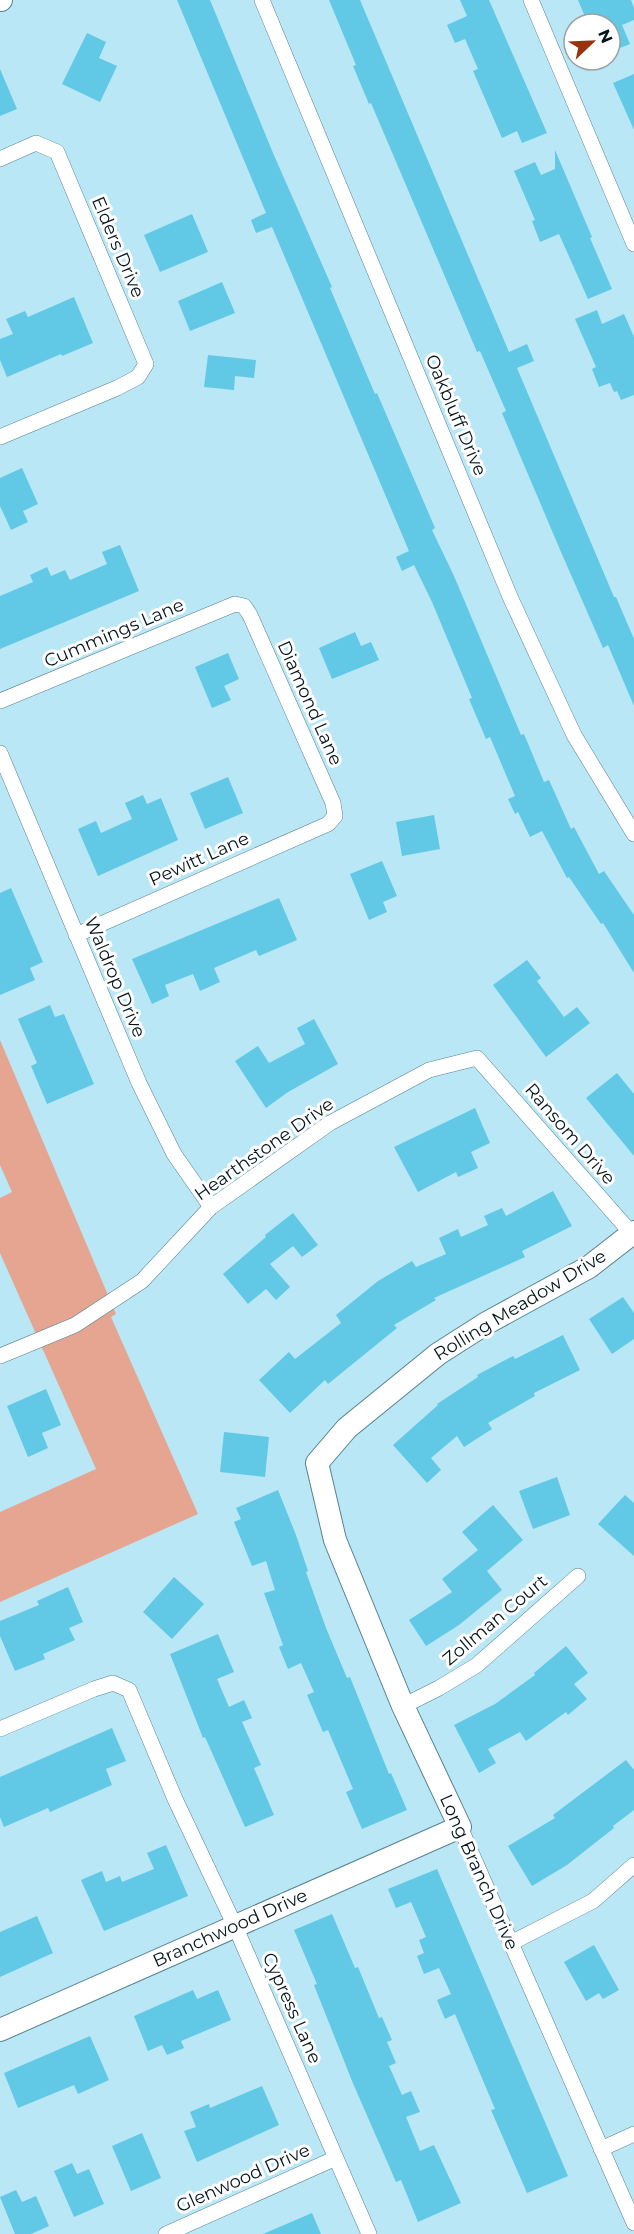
<svg xmlns="http://www.w3.org/2000/svg" width="634" height="2234" font-family="Montserrat,sans-serif">
<style>
.green{fill:#e5a591}
.building{fill:#61c9e5}
.lines{fill:none;stroke-linecap:round;stroke-linejoin:round}
.street-casing{stroke:#57828f;stroke-width:16}
.secondary-casing{stroke:#57828f;stroke-width:24}
.street{stroke:#fff;stroke-width:15}
.secondary{stroke:#fff;stroke-width:22}
.labels{text-anchor:middle;dominant-baseline:central;stroke-width:6;stroke-linejoin:round;paint-order:stroke}
.street-label{font-size:18px;fill:#05161b;stroke:#fff}
</style>
<rect width="100%" height="100%" fill="#b9e7f5"/>
<path class="green" d="M0,1040L116,1314L111,1317L198,1514L0,1602V1512L96,1469L0,1253V1198L12,1192L0,1165Z"/>
<path class="building" d="M177,0H210L273,153L332,287L330,288L375,394L377,393L435,528L432,530L454,576L521,735L524,734L544,782L549,780L571,829L574,827L599,874L604,871L634,915V973L603,923L601,924L569,877L567,878L542,831L530,837L518,812L515,814L508,799L515,796L490,737L486,739L469,699L472,698L432,602L414,565L402,571L396,557L409,551L272,227L256,233L251,220L266,213Z
M329,0H360L509,352L527,344L534,361L517,368L614,597H616L634,639V706L608,645L603,648L561,552L502,413L506,411L480,351L477,352L371,103L369,104L353,66L356,65Z
M460,0H489L547,133L522,143L517,131L502,138L473,71L478,69L465,39L455,43L447,25L467,16Z
M578,0H631L634,8V20L622,25L630,44L610,52V24H588Z
M87,33L106,42L99,58L117,66L100,102L62,84Z
M0,69L17,109L0,116Z
M634,74V130L613,83Z
M555,150L592,237L590,238L612,289L588,299L559,234L540,242L532,221L535,220L514,171L535,162L541,175L555,169Z
M192,214L208,252L160,272L144,235Z
M222,282L235,313L190,331L178,301Z
M74,297L93,343L62,356L61,354L7,377L0,360V339L13,334L6,319L25,311L28,317Z
M597,310L602,324L624,314L634,337V395L621,400L617,391L614,392L610,383L599,387L592,369L596,367L575,319Z
M208,355L256,360L254,378L235,376L234,390L204,387Z
M22,468L38,504L23,511L28,522L11,530L0,506V478Z
M120,545L139,591L0,649V596L33,582L30,575L47,567L51,576L65,570L70,580L107,564L102,552Z
M355,632L361,646L371,642L379,660L332,679L319,648Z
M228,653L239,679L224,686L231,700L212,708L195,667Z
M228,777L243,813L205,829L190,793Z
M143,795L147,804L161,798L178,840L98,876L78,829L96,821L101,833L132,819L125,803Z
M434,815L440,849L402,856L396,822Z
M382,861L397,896L383,902L387,912L369,920L350,874Z
M11,888L43,962L30,968L35,980L0,995V893Z
M279,898L297,940L259,956L256,950L214,968L220,982L200,991L193,974L165,985L169,996L152,1004L132,959Z
M527,960L541,978L537,981L564,1017L577,1007L590,1023L546,1057L493,985Z
M50,1005L55,1017L64,1014L94,1084L47,1104L31,1066L37,1063L18,1019Z
M314,1019L338,1064L288,1092L266,1108L235,1061L258,1046L269,1063L305,1044L297,1028Z
M617,1073L634,1094V1156L586,1098Z
M475,1108L490,1143L471,1152L478,1168L458,1177L456,1172L418,1192L394,1147Z
M553,1191L572,1226L522,1251L525,1257L434,1298L436,1300L394,1325L397,1328L328,1384L325,1380L290,1413L259,1380L289,1352L295,1359L341,1323L336,1315L378,1281L412,1261L416,1267L446,1254L439,1238L458,1229L461,1237L488,1225L484,1216L502,1208L506,1216Z
M293,1213L318,1245L302,1257L293,1246L270,1264L290,1287L276,1300L266,1289L248,1304L223,1274L266,1237L265,1235Z
M623,1297L634,1313V1339L612,1354L589,1319Z
M563,1335L580,1370L534,1393L535,1396L488,1423L492,1429L464,1447L457,1436L431,1458L441,1470L427,1483L393,1445L438,1405L437,1404L478,1377L477,1375L513,1356L515,1359Z
M46,1389L61,1425L42,1433L48,1448L28,1457L7,1406Z
M224,1432L269,1437L265,1477L220,1472Z
M557,1477L570,1515L533,1529L519,1491Z
M278,1490L296,1535L308,1571L306,1572L326,1628L347,1678L350,1677L389,1774L391,1773L407,1810L362,1829L346,1792L353,1789L328,1730L323,1732L307,1695L314,1692L301,1663L288,1669L279,1647L283,1645L264,1593L275,1590L266,1561L252,1566L234,1522L241,1519L236,1508Z
M625,1495L634,1503V1556L598,1524Z
M493,1505L523,1540L487,1571L502,1590L459,1625L426,1646L409,1620L452,1592L442,1579L478,1550L462,1532Z
M174,1577L204,1604L172,1639L143,1612Z
M68,1587L83,1622L69,1628L75,1640L43,1654L45,1659L15,1671L0,1636V1621L39,1605L37,1601Z
M218,1634L234,1672L217,1679L229,1707L244,1700L252,1718L242,1722L261,1765L254,1768L274,1815L245,1827L205,1737L203,1738L170,1654Z
M566,1646L588,1673L574,1684L587,1699L568,1715L566,1712L526,1741L520,1732L488,1749L496,1763L479,1773L454,1725L495,1704L535,1675L534,1673Z
M112,1728L126,1761L106,1769L112,1785L50,1812L48,1808L4,1827L0,1817V1777Z
M626,1760L634,1770V1810L613,1826L614,1828L567,1865L532,1886L508,1846L555,1818L553,1815Z
M166,1845L188,1896L104,1931L81,1880L102,1871L106,1882L120,1876L122,1882L154,1869L147,1853Z
M437,1869L568,2176L527,2193L491,2110L495,2109L455,2014L445,2019L437,2000L451,1994L439,1968L424,1974L417,1956L424,1953L419,1940L426,1937L411,1902L396,1908L388,1889Z
M332,1914L355,1968L358,1967L379,2018L382,2017L392,2040L387,2042L396,2063L389,2066L402,2095L411,2091L420,2112L406,2117L420,2151L434,2145L461,2203L418,2222L401,2180L396,2182L352,2081L314,1985L317,1984L294,1930Z
M37,1916L53,1953L0,1977V1932Z
M594,1945L619,1990L603,1999L599,1993L586,2001L564,1962Z
M193,1990L197,1999L218,1990L231,2020L181,2041L184,2048L167,2055L162,2045L148,2051L134,2016Z
M90,2036L109,2080L78,2094L74,2085L18,2108L4,2073Z
M262,2086L279,2125L197,2162L184,2131L196,2127L190,2112L209,2104L210,2108Z
M142,2133L161,2178L131,2191L112,2146Z
M72,2163L77,2174L89,2169L104,2204L74,2217L54,2171Z
M16,2190L22,2202L36,2196L49,2226L31,2234H15L0,2197Z
M312,2213L321,2234H263Z"/>
<g class="lines">
<g class="street-casing">
<path id="street" d="M262,0L511,599L574,735L634,834
M531,0L634,244
M0,159L36,143L57,152L146,364L138,377L117,388L0,437
M0,701L235,604L244,606L250,615L333,803L335,816L328,824L76,935
M0,753L139,1083L174,1154L211,1207
M0,1356L75,1325L142,1281L211,1207L330,1123L429,1070L477,1058L634,1236
M403,1706L439,1688L477,1665L578,1576
M0,1729L94,1689L113,1683L129,1690L175,1799L235,1926L369,2234
M460,1827L634,2223
M511,1943L593,1901L634,1865
M601,2149L634,2134
M166,2234L336,2158"/>
</g>
<g class="secondary-casing">
<path id="secondary" d="M0,0H1
M0,2030L460,1827L403,1706L335,1540L317,1463L347,1428L438,1354L485,1324L589,1267L634,1232"/>
</g>
<use href="#street" class="street"/>
<use href="#secondary" class="secondary"/>
</g>
<g class="labels">
<g class="street-label">
<text transform="translate(118 247) rotate(67)">Elders Drive</text>
<text transform="translate(456 415) rotate(67)">Oakbluff Drive</text>
<text transform="translate(114 633) rotate(-23)">Cummings Lane</text>
<text transform="translate(310 703) rotate(66)">Diamond Lane</text>
<text transform="translate(199 859) rotate(-24)">Pewitt Lane</text>
<text transform="translate(115 977) rotate(67)">Waldrop Drive</text>
<text transform="translate(570 1134) rotate(49)">Ransom Drive</text>
<text transform="translate(264 1149) rotate(-35)">Hearthstone Drive</text>
<text transform="translate(520 1305) rotate(-31)">Rolling Meadow Drive</text>
<text transform="translate(495 1620) rotate(-40)">Zollman Court</text>
<text transform="translate(479 1872) rotate(66)">Long Branch Drive</text>
<text transform="translate(230 1928) rotate(-24)">Branchwood Drive</text>
<text transform="translate(292 2008) rotate(66)">Cypress Lane</text>
<text transform="translate(243 2178) rotate(-24)">Glenwood Drive</text>
</g>
</g>
<g transform="translate(592 42) rotate(67)"><circle r="28" fill="#ffffff" stroke="#9ba2a4" stroke-width="1.5"/>
<path d="M0-4.5L10 22L0 15L-10 22Z" fill="#99330d"/>
<text y="-9" font-size="16" font-weight="bold" text-anchor="middle" fill="#05161b">N</text>
</g>
</svg>
